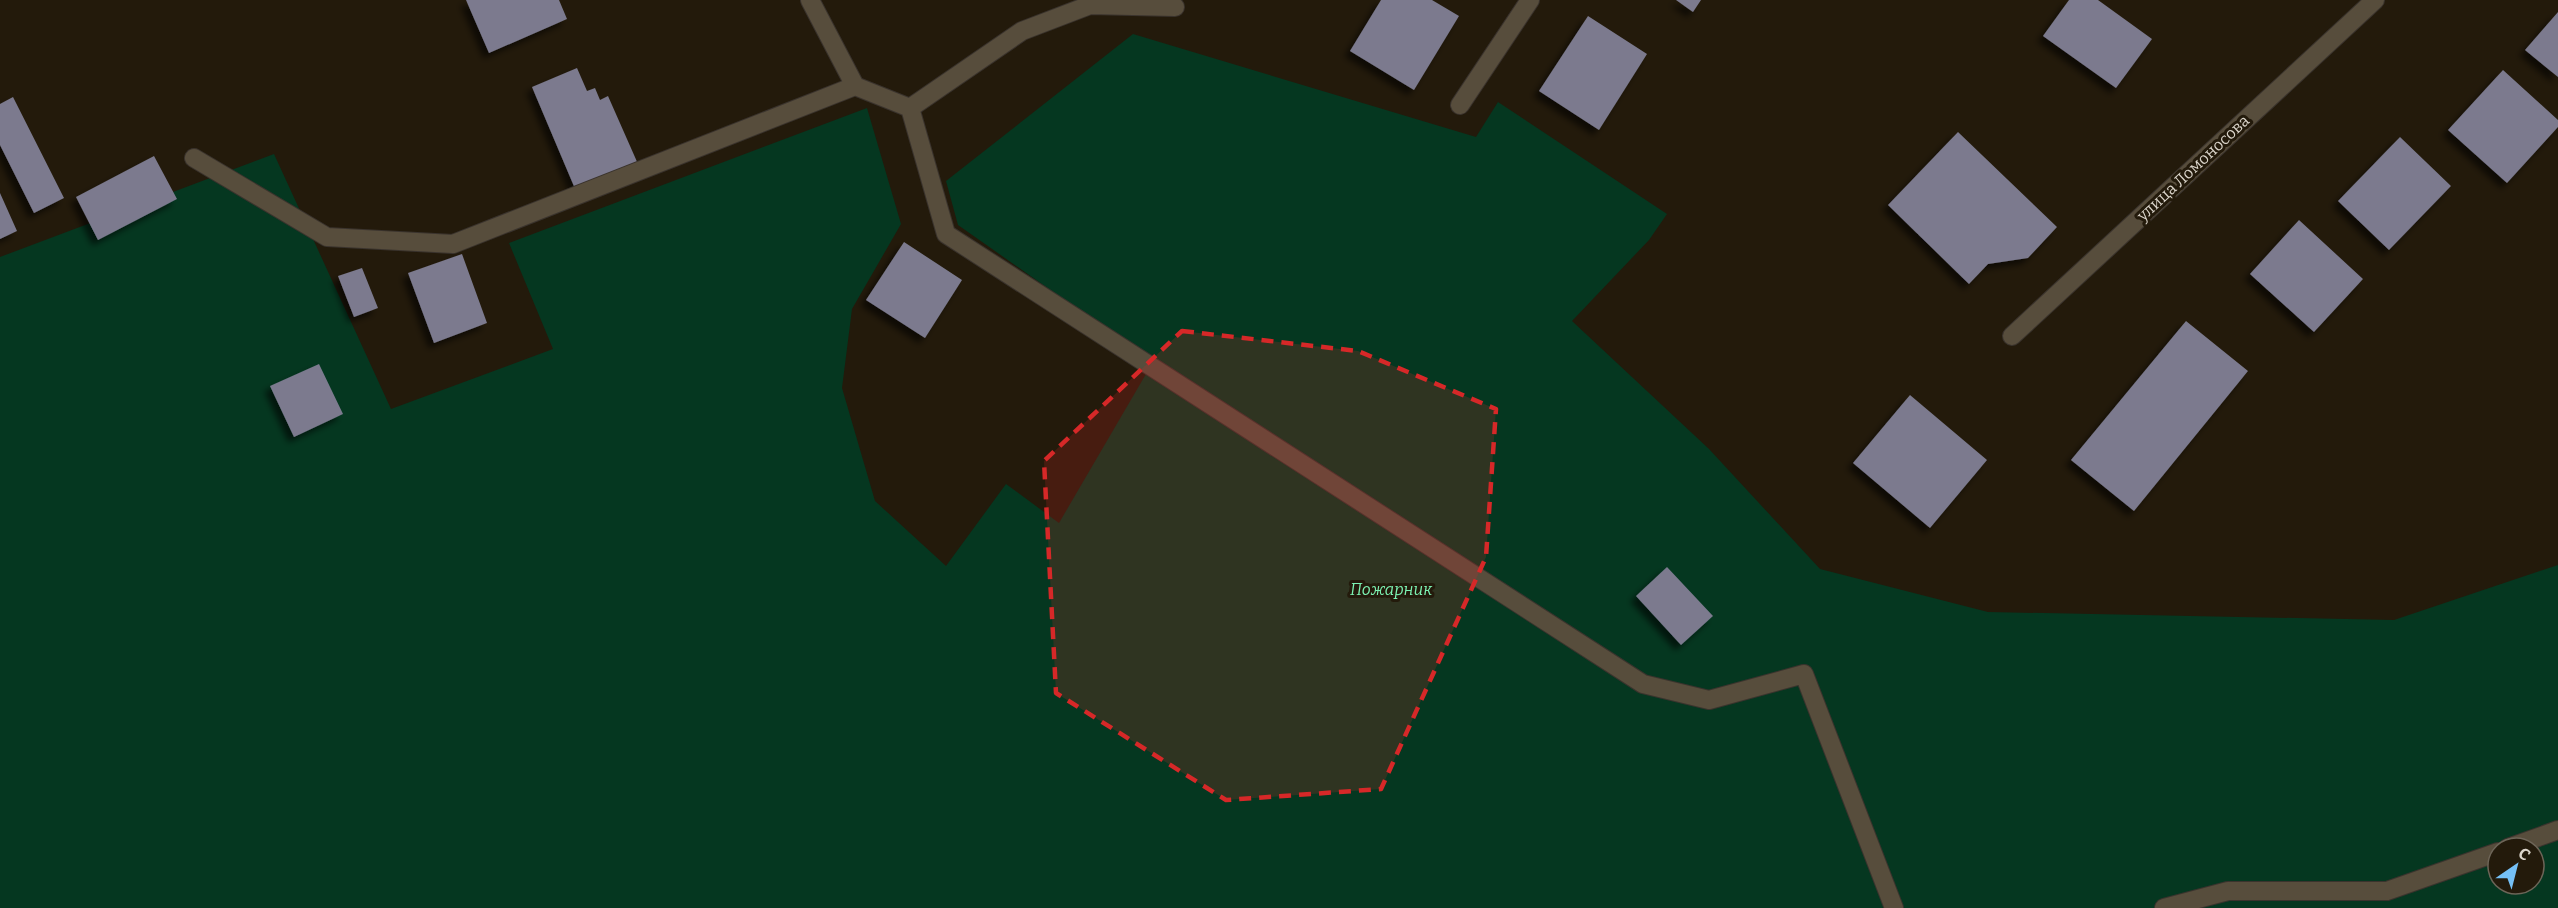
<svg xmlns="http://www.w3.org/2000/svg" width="2558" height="908" font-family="Bitter,serif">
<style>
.green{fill:#053720;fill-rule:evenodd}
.building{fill:#7b7a8e;filter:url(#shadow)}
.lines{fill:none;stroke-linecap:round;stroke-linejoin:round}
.lane-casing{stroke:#3a332d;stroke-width:20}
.street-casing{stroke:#3a332d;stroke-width:20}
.lane{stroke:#574d3c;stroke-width:18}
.street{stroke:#574d3c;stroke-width:18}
.marked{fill:#d62828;fill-opacity:0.2;stroke:#d62828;stroke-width:4.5;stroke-dasharray:12 8;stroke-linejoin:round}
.labels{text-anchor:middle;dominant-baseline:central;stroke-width:6;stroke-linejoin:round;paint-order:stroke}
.street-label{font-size:16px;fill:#dbd5cb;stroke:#231a0b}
.park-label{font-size:16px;font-style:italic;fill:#7cf2b2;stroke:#231a0b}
</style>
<defs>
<filter id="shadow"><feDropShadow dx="-5.5" dy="5.5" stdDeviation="3" flood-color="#0009"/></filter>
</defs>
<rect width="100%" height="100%" fill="#231a0b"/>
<path class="green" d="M1133,34L1476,137L1498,102L1667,214L1649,240L1572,321L1709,449L1820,569L1988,612L2394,620L2558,565V908H0V257L274,154L391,409L553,349L509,243L867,108L901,224L852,309L842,388L875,501L946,566L1006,484L1059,523L1153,362L958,225L946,181ZM2498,848H2534V884H2498Z"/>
<path class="building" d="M466,0H559L567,19L489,53Z
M1381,0H1432L1459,16L1414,90L1350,51Z
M1676,0H1701L1693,12Z
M2069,0H2098L2152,39L2116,88L2043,36Z
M2558,12V77L2525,50Z
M1588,16L1647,54L1599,130L1539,91Z
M577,68L587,91L595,88L600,100L608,96L638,164L576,191L532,87Z
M2503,70L2558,120V127L2507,183L2448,130Z
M13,97L64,198L34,213L0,145V104Z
M1958,132L2057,227L2028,258L1988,264L1969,284L1888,205Z
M2400,137L2451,186L2389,250L2338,201Z
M154,156L177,199L98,240L76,197Z
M0,193L17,231L0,239Z
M2299,220L2363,279L2314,332L2250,274Z
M904,242L962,280L925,338L866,300Z
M462,254L487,323L434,343L408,273Z
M362,268L378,308L354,317L338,276Z
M2186,321L2248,371L2134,511L2071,460Z
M319,364L343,414L294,437L270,386Z
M1910,395L1987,460L1930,528L1853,463Z
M1667,567L1713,616L1681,645L1636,596Z"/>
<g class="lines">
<g class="lane-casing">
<path id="lane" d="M810,0L855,86
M910,108L946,234L1643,684L1709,700L1804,674L1894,908
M194,158L327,237L453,244L855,86L910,108L1022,31L1090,5L1175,7"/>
</g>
<g class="street-casing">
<path id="street" d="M1460,105L1530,0
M2012,336L2375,0
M2508,848L2558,830
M2164,908L2228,891H2387L2498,852"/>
</g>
<use href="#lane" class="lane"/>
<use href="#street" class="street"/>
</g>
<path class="marked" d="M1182,331L1358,351L1496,409L1486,557L1381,789L1226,800L1056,693L1044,461Z"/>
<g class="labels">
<g class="street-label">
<text transform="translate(2193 168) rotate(-43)">улица Ломоносова</text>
</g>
<g class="park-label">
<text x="1391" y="589">Пожарник</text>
</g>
</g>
<g transform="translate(2516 866) rotate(35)"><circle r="28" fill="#231a0b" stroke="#6d6558" stroke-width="1.5"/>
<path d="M0-4.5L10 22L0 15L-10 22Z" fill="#75c0f6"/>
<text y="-9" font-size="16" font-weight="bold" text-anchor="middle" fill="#dbd5cb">С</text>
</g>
</svg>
